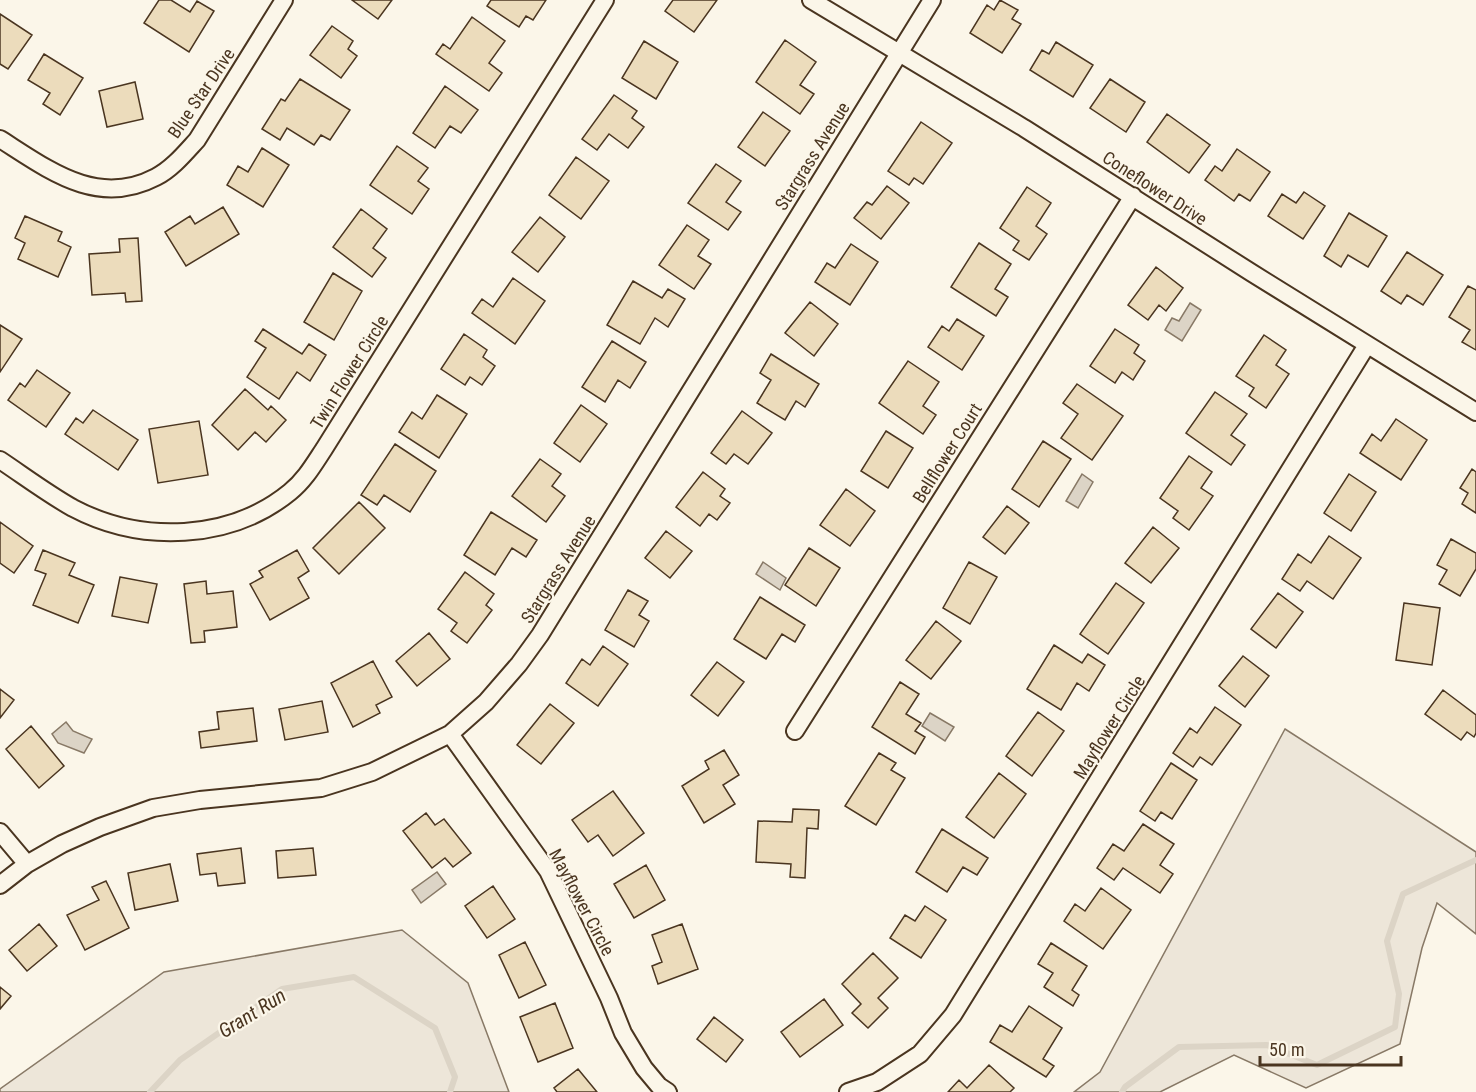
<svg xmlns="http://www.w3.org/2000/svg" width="1476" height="1092" font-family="'Roboto Condensed',sans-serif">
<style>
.green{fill:#ede6d9;stroke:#887966;stroke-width:1.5}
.water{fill:#dcd4c6;stroke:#887966;stroke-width:1.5}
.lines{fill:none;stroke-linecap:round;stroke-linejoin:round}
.stream{stroke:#dcd4c6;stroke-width:6}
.building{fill:#ecdcbc;stroke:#4a3520;stroke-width:1.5}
.minor-casing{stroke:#4a3520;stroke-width:20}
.minor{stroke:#fbf6e9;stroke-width:16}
.labels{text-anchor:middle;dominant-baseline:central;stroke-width:4.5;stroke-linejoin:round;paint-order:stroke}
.street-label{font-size:18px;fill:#4a3520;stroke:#fbf6e9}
.water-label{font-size:20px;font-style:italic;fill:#4a3520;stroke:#fbf6e9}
</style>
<rect width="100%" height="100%" fill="#fbf6e9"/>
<path class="green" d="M1285,729L1476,852V934L1437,903L1422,948L1400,1044L1306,1088L1234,1055L1160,1092H1074L1100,1072Z
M402,930L468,983L509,1092H0V1089L164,972Z"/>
<path class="water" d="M1190,303L1201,310L1182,341L1165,330L1172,318L1179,321Z
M1082,474L1093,482L1078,508L1066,501Z
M763,562L786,578L780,590L756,574Z
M930,713L954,727L945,741L922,726Z
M66,722L73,731L92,739L84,753L58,743L52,734Z
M437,872L446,884L421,903L412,890Z"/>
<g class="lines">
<path class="stream" d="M150,1092L180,1060L282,989L354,977L435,1028L455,1077L450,1092
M1122,1092L1125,1087L1179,1047L1267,1045L1317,1065L1395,1027L1399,994L1387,941L1403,894L1476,860"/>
</g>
<path class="building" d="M159,0H171L190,12L197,1L214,11L189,52L144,23Z
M352,0H392L378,19Z
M491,0H546L533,20L526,16L519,27L487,6Z
M673,0H717L694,32L665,11Z
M1000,0L1018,10L1012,19L1021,24L1002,53L970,33L987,5L994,10Z
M0,14L32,35L8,69L0,64Z
M472,17L505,41L489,63L502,73L489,91L436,54L443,44L450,49Z
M332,26L353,41L348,49L357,56L341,78L310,55Z
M785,40L816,62L800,85L814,94L800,114L756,82Z
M644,41L678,62L656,99L622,78Z
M1056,42L1093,65L1073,97L1030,70L1042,50L1049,54Z
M44,54L83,78L60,115L43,104L50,93L28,80Z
M300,79L350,110L330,140L321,135L314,145L287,128L280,140L262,129L281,99L285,101Z
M1110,79L1145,102L1126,132L1090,108Z
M135,82L143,119L107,127L99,91Z
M445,86L478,110L461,133L450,126L435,148L413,133Z
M614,95L637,111L632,118L644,127L628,148L609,134L597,150L582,139Z
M763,112L790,131L765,166L738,147Z
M1167,114L1210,145L1189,173L1147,142Z
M921,122L952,143L923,184L914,178L909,185L888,171Z
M397,146L428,168L418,181L429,189L412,214L370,185Z
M262,148L289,165L263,207L227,185L238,166L248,172Z
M1237,149L1270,172L1250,201L1239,194L1234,201L1205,180L1215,166L1222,171Z
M576,157L609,181L581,219L549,195Z
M716,164L741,181L726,202L741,212L728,230L688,203Z
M887,186L909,203L881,239L854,218L867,202L872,205Z
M1027,187L1051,203L1036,226L1047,234L1029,260L1013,250L1019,241L1000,228Z
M1304,192L1325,206L1303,239L1268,216L1282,194L1296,203Z
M223,207L239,234L186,266L165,232L190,216L195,224Z
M361,209L387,229L373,248L386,258L372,277L333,247Z
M1349,213L1387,236L1368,267L1348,255L1341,267L1324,256Z
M25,216L62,232L58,241L71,247L58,277L18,259L25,243L15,238Z
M540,217L565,237L538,272L512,252Z
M687,225L709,240L698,256L711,264L694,289L659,265Z
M138,238L142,301L126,302L125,293L92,295L89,254L120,252L119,239Z
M979,243L1011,264L995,289L1008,297L996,316L951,287Z
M851,244L878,262L850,305L815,282L827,263L835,268Z
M1407,252L1443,275L1423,305L1407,295L1401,304L1381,291Z
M1156,267L1183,288L1166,311L1159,305L1148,320L1128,305Z
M333,273L362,291L334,340L304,322Z
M513,278L545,301L515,344L472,313L482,299L493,307Z
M633,281L662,298L668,289L685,299L668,327L655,318L640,344L607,325Z
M1468,286L1476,290V350L1462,342L1470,330L1449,317Z
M810,302L838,324L814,356L785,333Z
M957,319L984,336L962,370L928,347L942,326L949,331Z
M0,325L22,339L0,372Z
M263,329L302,354L309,344L326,355L310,381L297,372L279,399L247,377L266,348L255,341Z
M1115,329L1139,345L1134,353L1145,361L1133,380L1122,372L1115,383L1090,366Z
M464,334L487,350L483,357L495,366L482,385L470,377L465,385L441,369Z
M1264,335L1286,350L1276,365L1289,374L1266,408L1249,396L1254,388L1236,376Z
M612,341L646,362L630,388L618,380L605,402L582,387Z
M771,354L819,384L805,407L796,401L785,420L757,403L771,380L760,373Z
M908,361L939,382L923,406L936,415L923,434L879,403Z
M37,370L70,393L46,427L8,400L20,383L25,387Z
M1077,384L1123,416L1092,460L1061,438L1078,414L1063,403Z
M245,389L268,410L271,406L286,420L266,442L255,432L238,450L212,425Z
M1215,392L1247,414L1231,435L1245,445L1231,465L1186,433Z
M437,395L467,414L439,458L399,432L412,412L422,419Z
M581,405L607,424L580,462L554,443Z
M93,410L138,440L118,470L65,434L76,418L83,423Z
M742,411L772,433L748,464L734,454L726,464L711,453Z
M1396,419L1427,440L1401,480L1360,453L1372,434L1381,441Z
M199,421L208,475L158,483L149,429Z
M886,431L913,448L888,488L861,471Z
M1043,441L1071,459L1039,507L1012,489Z
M395,444L436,471L410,512L384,495L377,505L361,495Z
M1189,456L1212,472L1201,488L1213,496L1189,530L1173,518L1178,511L1160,498Z
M540,459L561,474L552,486L565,496L546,522L512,496Z
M1472,469L1476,472V513L1462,504L1468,493L1460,488Z
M703,472L725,489L720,496L730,503L717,520L709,514L700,526L676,507Z
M1349,474L1376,492L1351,531L1324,513Z
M846,489L875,511L850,546L820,525Z
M359,502L385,528L339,574L313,548Z
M1007,506L1029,523L1005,554L983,537Z
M491,512L537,540L526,557L512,548L495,575L464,555Z
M0,522L33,546L14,573L0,563Z
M1153,527L1179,548L1151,583L1125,563Z
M666,531L692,551L670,578L645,558Z
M1329,536L1361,558L1333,599L1307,581L1300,591L1282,579L1298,554L1311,563Z
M1451,539L1476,553V569L1460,596L1439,584L1447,570L1437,565Z
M809,548L840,568L816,606L785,585Z
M43,550L75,563L69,575L94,585L78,623L33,605L46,574L35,570Z
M297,550L309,571L298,578L309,598L270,620L250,584L263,577L259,571Z
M969,562L997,577L970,624L943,608Z
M465,572L494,594L486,605L492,610L467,643L451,631L457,623L438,609Z
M120,577L157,584L148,623L112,616Z
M206,581L207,594L233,591L237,627L204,631L205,642L191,643L184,584Z
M1116,583L1144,603L1108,654L1080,634Z
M628,590L648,601L639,615L649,621L634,647L605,630Z
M1278,593L1303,612L1276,648L1251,629Z
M760,597L805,625L795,642L782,634L766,659L734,639Z
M1404,603L1440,608L1432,665L1396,660Z
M936,621L961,641L931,679L906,660Z
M429,633L450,659L417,686L396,661Z
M1054,645L1082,663L1088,654L1105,665L1089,691L1077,683L1061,710L1027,689Z
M603,646L628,664L598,706L566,683L582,659L590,665Z
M1243,656L1269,676L1245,707L1219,686Z
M373,661L392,697L376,705L380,713L353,727L331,683Z
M717,662L744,682L718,716L691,695Z
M900,682L919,694L906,714L921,723L915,731L925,737L915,754L872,727Z
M0,689L14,700L0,718Z
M1443,690L1476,715V733L1474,737L1467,732L1461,740L1425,714Z
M322,701L328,732L285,740L279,709Z
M550,704L574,723L541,764L517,745Z
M1215,707L1241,725L1212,765L1200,757L1193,767L1173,753L1190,728L1197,733Z
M253,708L257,741L201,748L199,732L219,729L217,712Z
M1038,712L1064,731L1032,776L1006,756Z
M31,726L64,766L39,788L6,749Z
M724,750L739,775L723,785L735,804L704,823L682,786L709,769L705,761Z
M879,753L896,763L891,770L905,778L876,825L845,806Z
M1171,763L1197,780L1172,819L1161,812L1155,821L1140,811Z
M999,773L1026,794L994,838L966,817Z
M613,791L644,833L613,856L598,835L588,842L572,820Z
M793,809L819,810L818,829L807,828L805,878L790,877L791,864L756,862L758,821L792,822Z
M426,813L435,825L444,819L471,853L453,867L445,858L432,868L403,831Z
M1143,824L1174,844L1160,865L1173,874L1160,893L1123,868L1114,880L1097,868L1113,844L1124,851Z
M942,829L988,858L977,875L963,867L947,892L916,872Z
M241,848L245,883L218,886L216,873L200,875L197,854Z
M313,848L316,875L278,878L276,851Z
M170,864L178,901L135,910L128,873Z
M646,865L665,900L634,918L614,884Z
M106,881L129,928L85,950L67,915L99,900L92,887Z
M493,886L515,919L487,938L465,906Z
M1101,888L1131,910L1103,949L1064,921L1075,904L1085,911Z
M925,906L946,920L921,958L890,938L905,915L915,921Z
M39,924L57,946L27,971L9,950Z
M682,924L698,969L658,984L652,966L662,962L652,935Z
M525,942L546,985L519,998L499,955Z
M1051,943L1087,966L1072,990L1079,995L1073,1006L1044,987L1053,973L1038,964Z
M873,953L898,978L878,998L888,1008L868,1028L852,1013L861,1004L842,984Z
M0,987L11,996L0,1009Z
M824,999L843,1025L800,1057L781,1032Z
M555,1003L573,1048L538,1062L520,1017Z
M1029,1006L1062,1028L1043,1059L1054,1066L1046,1077L990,1042L1000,1025L1012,1032Z
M714,1017L743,1040L726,1062L697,1039Z
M989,1065L1014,1088L1010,1092H948L959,1080L967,1088Z
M578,1069L597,1092H557L554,1088Z"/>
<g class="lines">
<g class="minor-casing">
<path id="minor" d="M811,0L1024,128L1252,273L1476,412
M0,139C49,170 97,208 156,177C172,169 185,153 197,140L284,0
M0,460C24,476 48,494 73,508C141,544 230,541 290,492C305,480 314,464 324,449L605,0
M795,731L1133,196
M450,734L548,871L609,998L623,1033L644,1068L659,1086L668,1092
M0,832L27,864
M0,885L27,864L62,844L100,827L153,808L200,800L321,788L372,772L450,734L486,702L519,664L540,635L932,0
M848,1092L877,1082L920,1054L953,1015L1367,345"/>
</g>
<use href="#minor" class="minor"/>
</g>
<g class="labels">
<g class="street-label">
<text transform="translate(201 93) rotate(-56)">Blue Star Drive</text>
<text transform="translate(812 156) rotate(-58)">Stargrass Avenue</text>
<text transform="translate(1155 188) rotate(33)">Coneflower Drive</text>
<text transform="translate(349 372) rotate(-58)">Twin Flower Circle</text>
<text transform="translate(947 453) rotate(-58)">Bellflower Court</text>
<text transform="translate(558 569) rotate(-58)">Stargrass Avenue</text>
<text transform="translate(1109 727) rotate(-58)">Mayflower Circle</text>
<text transform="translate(582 902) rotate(62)">Mayflower Circle</text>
</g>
<g class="water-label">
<text transform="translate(252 1013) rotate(-32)">Grant Run</text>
</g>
</g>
<path d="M1260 1056v9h141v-9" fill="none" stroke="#4a3520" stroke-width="3"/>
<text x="1269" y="1056" font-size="18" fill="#4a3520" stroke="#fbf6e9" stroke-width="4.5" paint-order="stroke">50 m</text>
</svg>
